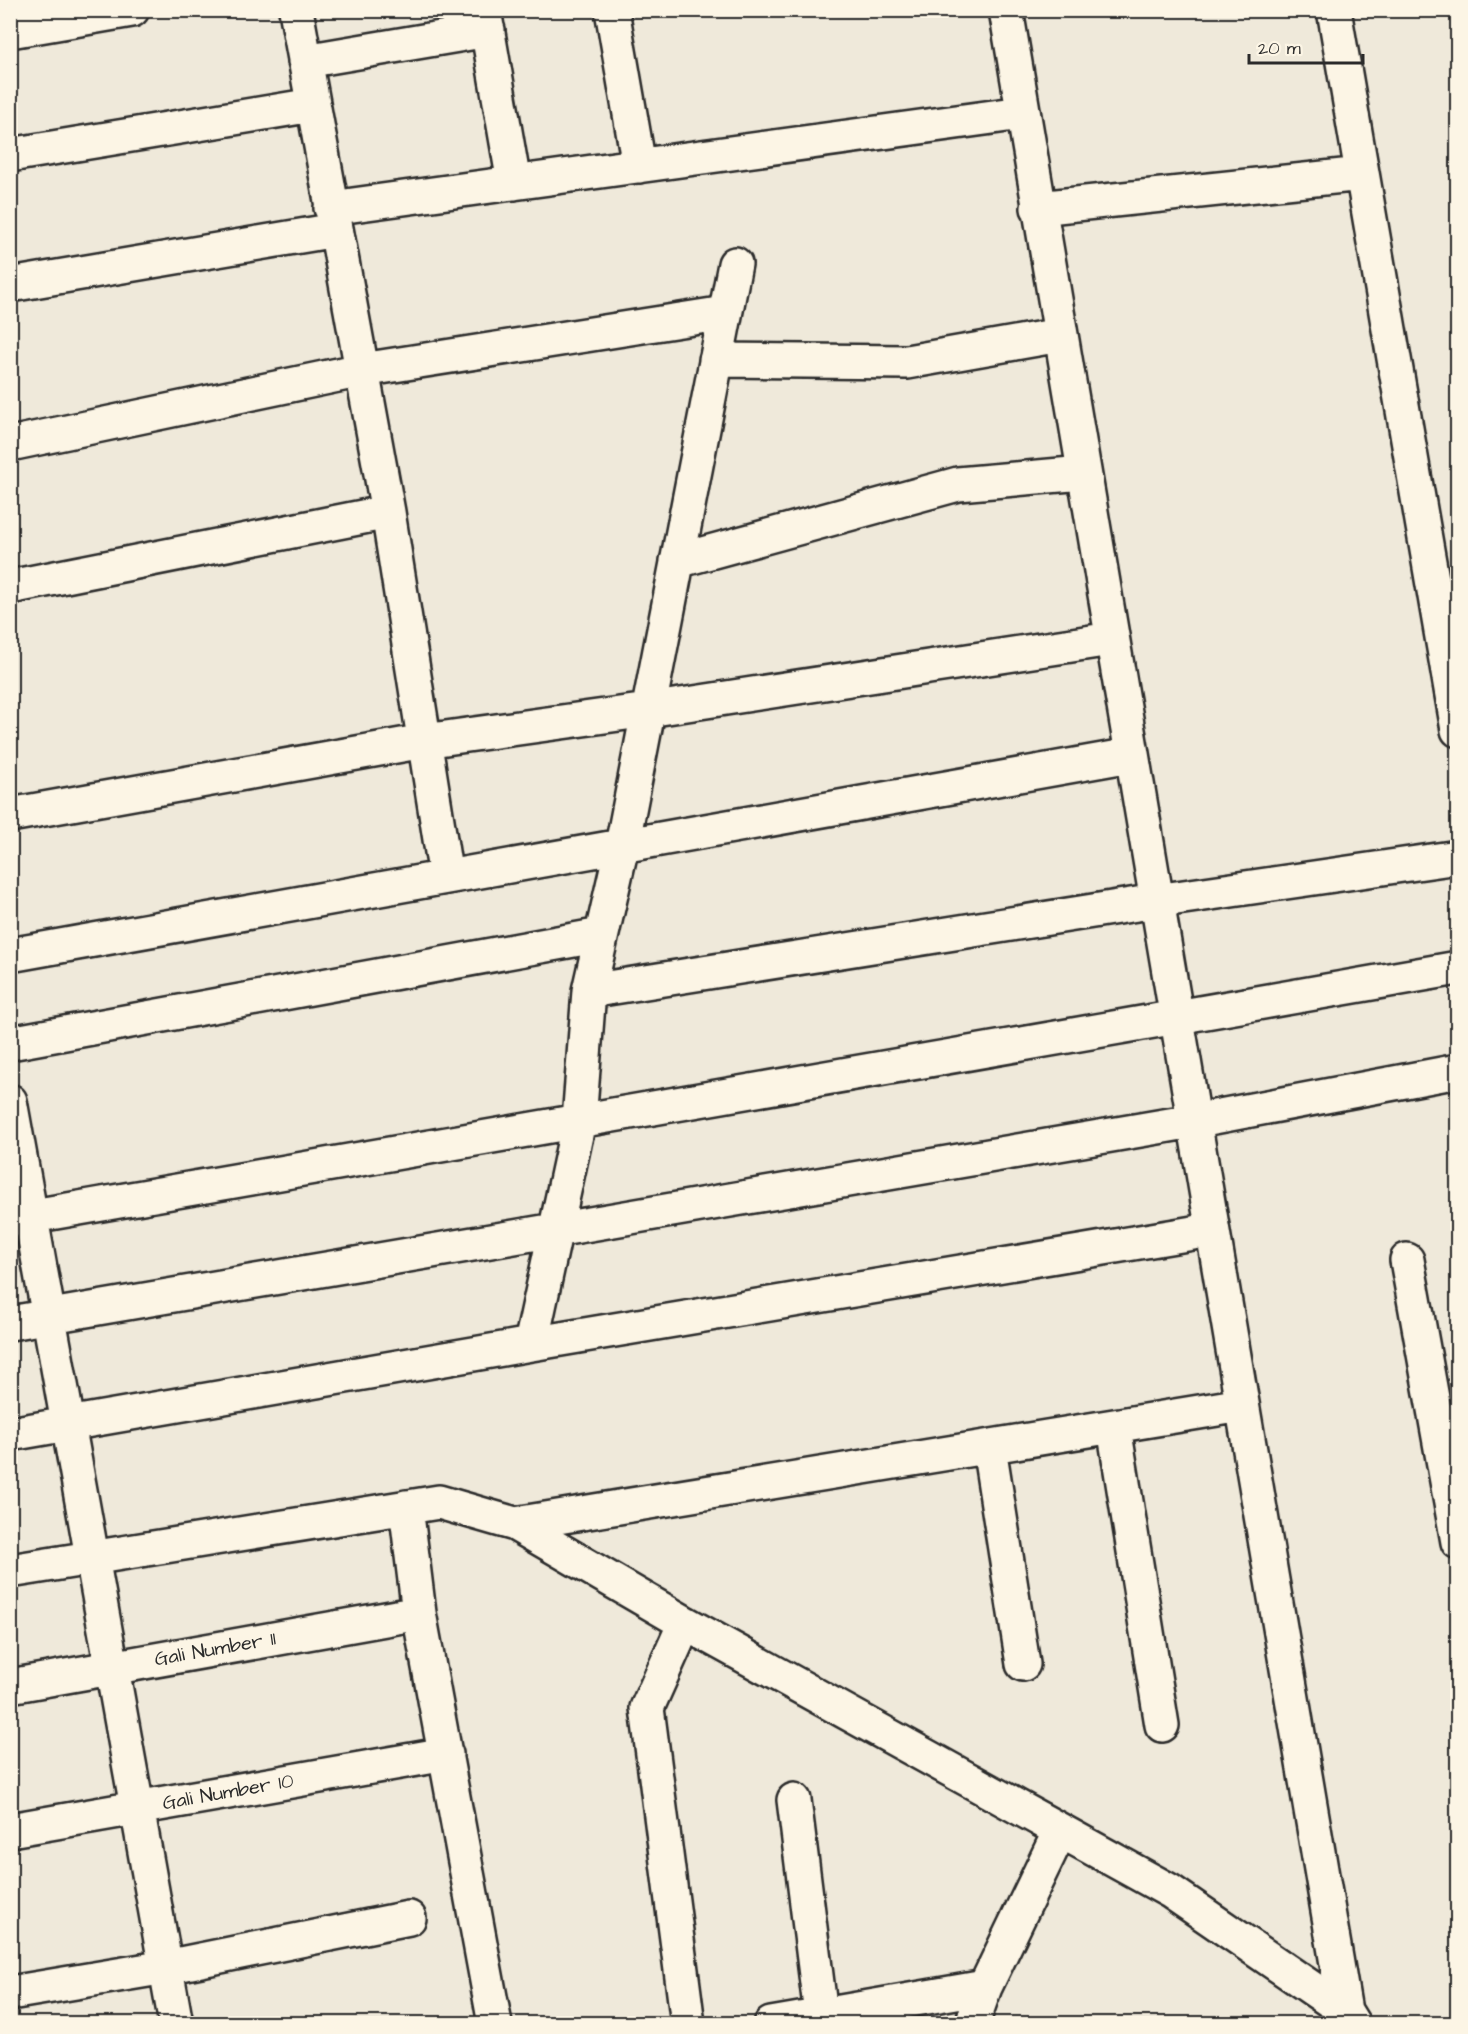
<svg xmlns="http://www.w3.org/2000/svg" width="1468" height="2034" font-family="'Architects Daughter',sans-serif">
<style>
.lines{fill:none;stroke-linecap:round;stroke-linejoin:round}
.minor-casing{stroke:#2b2b2b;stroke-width:38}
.minor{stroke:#fcf5e5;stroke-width:33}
.labels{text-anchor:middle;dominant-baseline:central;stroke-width:4.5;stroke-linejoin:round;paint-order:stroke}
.street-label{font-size:20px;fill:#2b2b2b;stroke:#fcf5e5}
</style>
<rect width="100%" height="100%" fill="#efe9da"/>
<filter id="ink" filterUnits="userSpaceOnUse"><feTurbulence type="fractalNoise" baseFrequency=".0167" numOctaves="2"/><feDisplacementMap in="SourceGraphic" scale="12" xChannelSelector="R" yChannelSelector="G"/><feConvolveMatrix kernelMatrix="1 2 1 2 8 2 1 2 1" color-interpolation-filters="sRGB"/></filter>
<g filter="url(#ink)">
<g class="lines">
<g class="minor-casing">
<path id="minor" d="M296,10L388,512L446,877
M484,10L514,183
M612,10L639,166
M1006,10L1345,2011L1353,2024
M1334,10L1458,730
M10,31L132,10
M305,61L488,30
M10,155L313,105
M331,208L1022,113
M1038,208L1362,174
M10,285L336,230
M716,360L907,362L1060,335
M10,444L362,370L725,313
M677,561L958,484L1083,473
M10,587L388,512
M10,815L424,741L648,710L1111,639
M10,955L1131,755
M589,991L1156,901L1458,857
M10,1043L601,935
M10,1101L176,2024
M10,1220L1458,968
M1407,1260L1458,1542
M10,1323L1193,1121L1458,1071
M531,1344L579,1121L589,991L622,846L735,264
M1114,1427L1162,1725
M10,1434L531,1344L1211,1230
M989,1447L1023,1664
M406,1507L419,1613L495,2024
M515,1524L1242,1405
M10,1571L439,1502L515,1524L685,1623L1170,1891L1345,2011
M685,1623L647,1708L688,2024
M10,1686L419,1613
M794,1800L821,2015
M10,1830L446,1754
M10,1993L166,1967L409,1918
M771,2024L985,1987
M972,2024L985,1987L1060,1831"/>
</g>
<use href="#minor" class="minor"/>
</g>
</g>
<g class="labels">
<g class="street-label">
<text transform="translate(215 1649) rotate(-10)">Gali Number 11</text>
<text transform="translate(228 1792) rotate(-10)">Gali Number 10</text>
</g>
</g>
<rect width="1468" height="2034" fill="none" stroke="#fcf5e5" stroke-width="36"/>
<rect x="18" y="18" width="1432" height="1998" fill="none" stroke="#2b2b2b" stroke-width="2" filter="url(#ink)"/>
<path d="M1249 54v9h114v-9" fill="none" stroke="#2b2b2b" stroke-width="3"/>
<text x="1258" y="54" font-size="18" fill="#2b2b2b" stroke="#fcf5e5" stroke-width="4.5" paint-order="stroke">20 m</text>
</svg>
